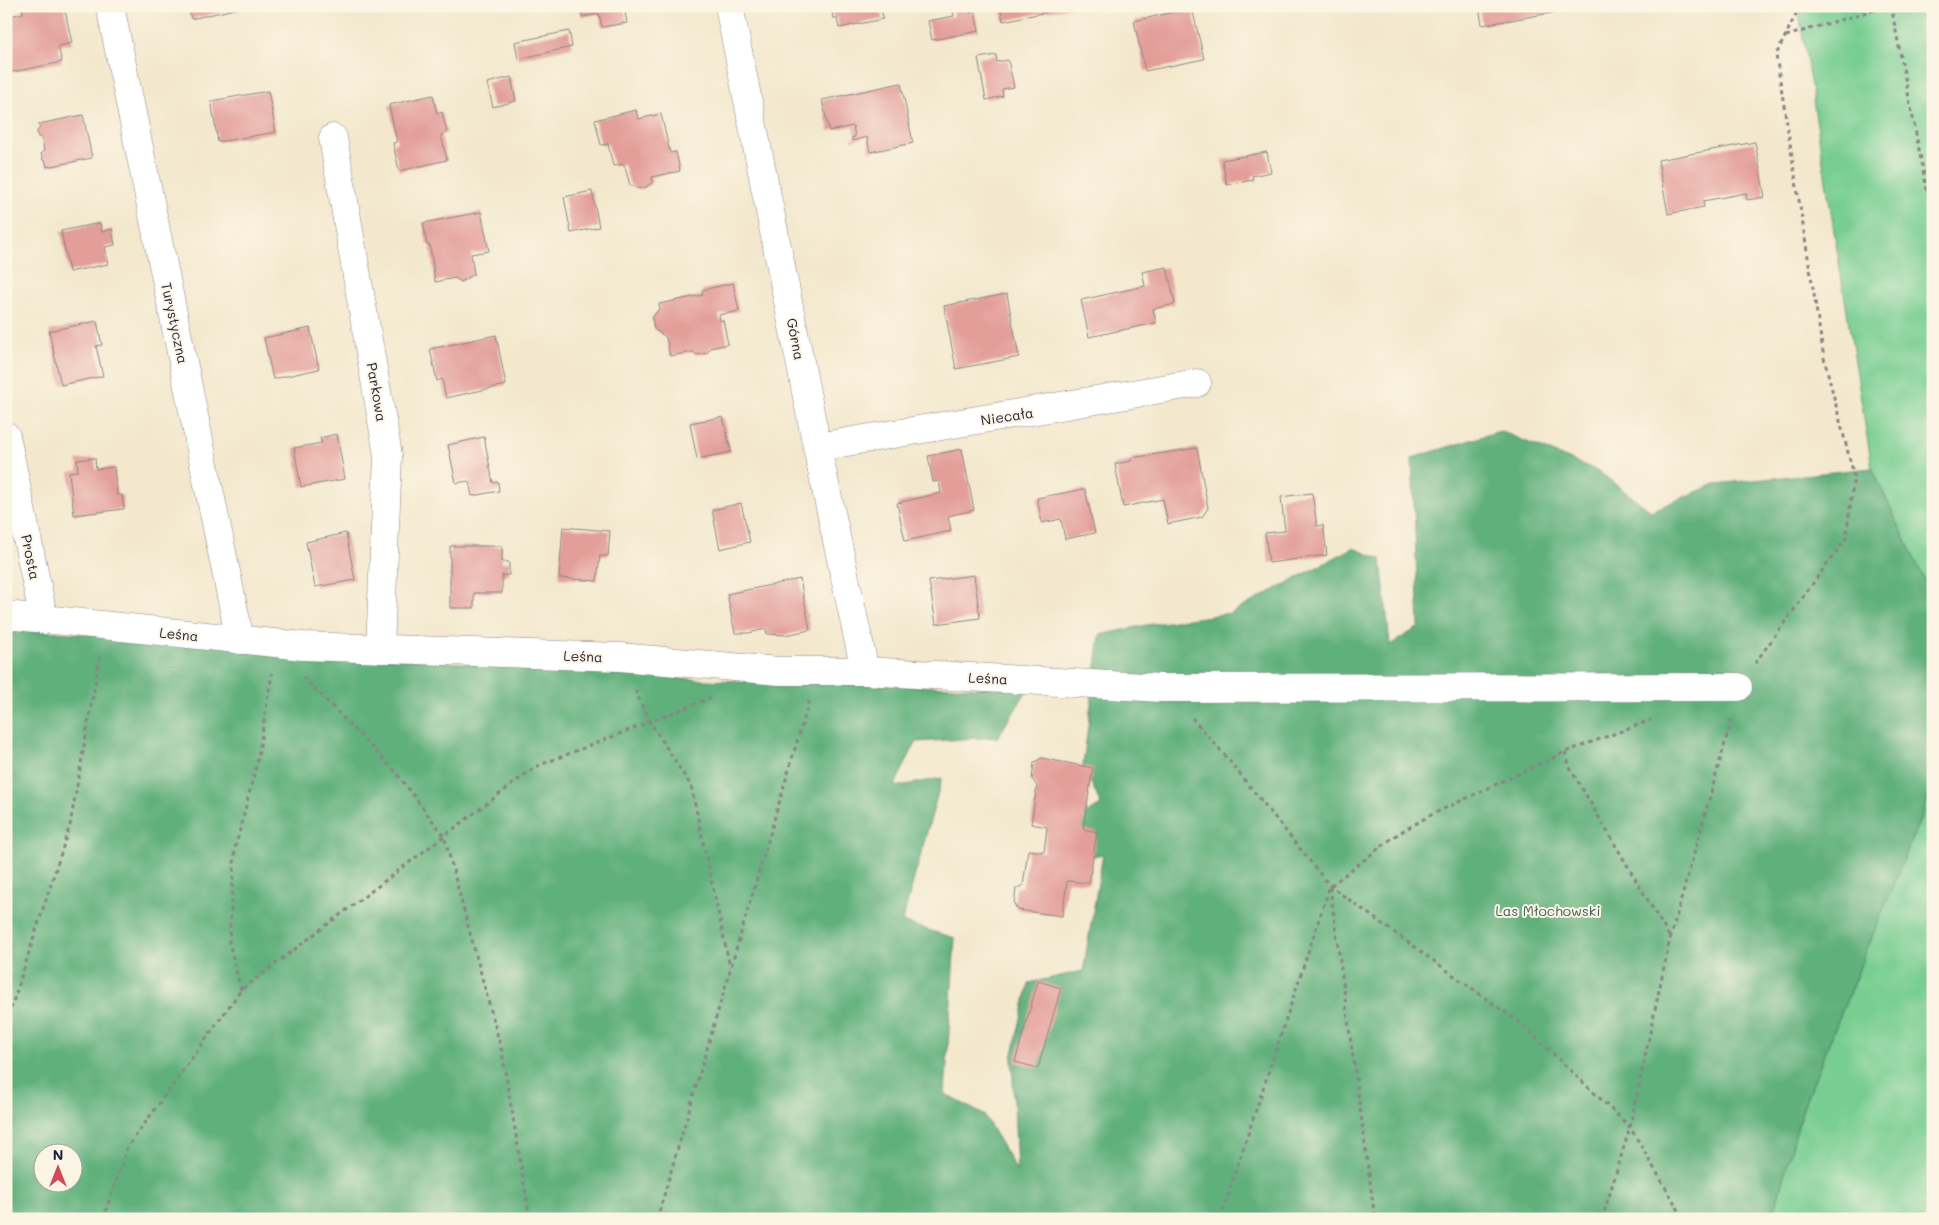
<svg xmlns="http://www.w3.org/2000/svg" width="1939" height="1225" font-family="Mali,sans-serif">
<style>
.green{fill:#77cd92;stroke:#4c7866}
.forest{fill:#61b07c;stroke:#42695c;fill-rule:evenodd}
.building{fill:#e39e9a}
.lines{fill:none;stroke-linecap:round;stroke-linejoin:round}
.minor-casing{stroke:#8a8584;stroke-width:29}
.path{stroke:#8a8584;stroke-width:3;stroke-dasharray:4 4;stroke-linecap:butt}
.minor{stroke:#fff;stroke-width:28}
.labels{text-anchor:middle;dominant-baseline:central;stroke-width:4;stroke-linejoin:round;paint-order:stroke}
.street-label{font-size:14px;fill:#22223b;stroke:#fcf5e5}
.park-label{font-size:14px;fill:#405e59;stroke:#fcf5e5}
</style>
<rect width="100%" height="100%" fill="#fcf5e5"/>
<filter id="ink" filterUnits="userSpaceOnUse"><feTurbulence type="fractalNoise" baseFrequency=".02" numOctaves="2"/><feDisplacementMap in="SourceGraphic" scale="10" xChannelSelector="R" yChannelSelector="G"/><feConvolveMatrix kernelMatrix="1 2 1 2 8 2 1 2 1" color-interpolation-filters="sRGB"/></filter>
<filter id="wash" filterUnits="userSpaceOnUse"><feTurbulence type="fractalNoise" baseFrequency=".0096" numOctaves="4" result="noise"/><feDisplacementMap in="SourceGraphic" scale="20" xChannelSelector="R" yChannelSelector="G"/><feGaussianBlur stdDeviation="1.12" result="paint"/><feColorMatrix in="noise" values="0 0 0 0 0 0 0 0 0 0 0 0 0 0 0 0 0 1.4 0 .05"/><feComposite in="paint" operator="in"/></filter>
<g filter="url(#wash)">
<rect width="100%" height="100%" fill="#f3e8cd"/>
<path class="green" d="M1798,6H1933V598L1872,468Z
M1933,787V1219H1772L1803,1107Z"/>
<path class="forest" d="M1500,431L1598,471L1651,511L1715,484L1872,468L1933,598V787L1803,1107L1772,1219H6V628L332,654L704,680L1028,689L998,737L916,742L894,787L942,778L902,922L955,938L945,1094L984,1115L1017,1171L1012,1058L1029,983L1083,971L1103,854L1076,859L1069,824L1101,805L1083,764L1100,635L1146,625L1231,613L1353,548L1381,559L1390,645L1419,627L1412,458ZM42,1152H72V1182H42Z"/>
<g id="blocks">
<path class="building" d="M22,6H64L72,43L58,46L62,62L8,73L6,17L23,13Z
M188,6H238L239,8L191,19Z
M580,6H624L627,23L602,27L599,14L582,17Z
M831,6H881L883,19L839,28L837,18H833Z
M952,6H969L970,13L975,12L979,31L932,40L928,21L954,16Z
M1000,6H1072V7L1003,21Z
M1479,6H1567L1568,10L1482,25Z
M1192,8L1204,59L1145,71L1134,21Z
M569,31L572,47L518,59L515,42Z
M996,55L997,62L1008,60L1014,87L1002,89L1003,96L986,100L978,58Z
M511,77L516,101L493,107L487,83Z
M901,83L913,143L870,152L867,137L852,141V138L855,137L853,126L829,131L822,100Z
M268,91L276,132L218,142L211,101Z
M433,95L437,114L442,112L447,133L441,135L447,160L399,171L393,143L397,142L389,105Z
M636,110L638,119L661,114L670,153L676,152L680,171L652,177V183L643,189L636,188L630,185L624,164L613,166L608,144L601,145L595,120Z
M83,115L92,158L47,167L46,162L43,160L41,153L44,151L42,138L38,137L37,131L40,128L39,124Z
M1755,142L1765,197L1747,200L1746,193L1703,201L1704,207L1668,214L1658,160Z
M1267,152L1271,172L1252,176L1253,180L1227,185L1222,160Z
M592,191L599,227L571,233L564,197Z
M481,212L489,251L471,254L474,274L461,282L455,278L435,282L430,245H427L423,223Z
M100,223L102,232L112,229L115,245L105,247L108,264L69,272L61,231Z
M1167,267L1175,304L1153,309L1156,323L1089,337L1081,300L1145,286L1142,272Z
M733,283L739,311L719,315L720,321L723,320L728,344L710,348L707,353L697,355L693,352L670,356L666,337L654,329L652,318L660,308L659,304L703,295L702,290Z
M1007,294L1019,357L956,369L944,306Z
M97,321L102,345L96,346L103,376L61,385L49,331Z
M310,328L319,369L273,379L264,338Z
M496,335L506,385L446,398L442,379L437,381L430,349Z
M723,417L731,452L697,459L690,423Z
M337,434L345,479L301,487L294,448L322,443L320,438Z
M484,437L493,483L498,482L499,491L472,496L469,481L456,483L448,445Z
M1197,448L1208,508L1202,517L1168,524L1163,499L1123,507L1115,464L1131,461V458Z
M962,449L974,510L948,516L951,531L905,541L897,503L941,493L939,481L933,482L928,456Z
M95,458L96,469L114,467L117,495H122L124,509L74,515L69,472L78,471L77,460Z
M1085,489L1095,533L1065,539L1061,519L1042,523L1037,498Z
M1312,493L1317,526L1323,525L1327,555L1269,563L1265,533L1285,531L1281,497Z
M741,503L750,542L720,549L712,510Z
M563,527L610,531L608,556H600L597,581L559,578Z
M346,533L355,580L315,587L306,542Z
M450,546H502V562H509V575H502V593H474V608H450Z
M974,575L980,618L936,624L929,581Z
M800,579L810,630L785,635L767,634L766,629L748,633H735L727,594Z
M1041,758L1093,768L1083,829L1097,832L1089,883L1067,881L1062,916L1018,910L1014,904L1016,888L1023,886L1028,850L1044,852L1047,827L1031,824L1037,786L1032,779L1034,763Z
M1038,981L1061,988L1038,1068L1015,1062Z"/>
</g>
</g>
<g filter="url(#ink)">
<use href="#blocks" fill-opacity="0" stroke="#8a8584" stroke-width="1"/>
<g class="lines">
<g class="minor-casing">
<path id="minor" d="M110,6L240,640
M729,6L817,447L865,671
M333,138L388,455L380,649
M6,436L44,620
M817,447L1197,383
M6,615L303,646L620,657L779,671H865L1161,688L1738,687"/>
</g>
<path class="path" d="M1891,6L1933,221
M1786,36L1887,6
M1755,663L1846,538L1854,476L1824,358L1776,55L1800,6
M303,677L395,771L444,836L502,1052L530,1219
M635,690L650,722L691,786L730,967
M1192,718L1223,753L1330,886L1524,1026L1630,1127L1684,1219
M1565,752L1570,768L1670,938
M1330,887L1375,1219
M241,990L229,942L235,849L257,763L272,673
M6,1024L70,825L100,656
M103,1219L127,1148L241,990L535,767L713,697
M657,1219L809,701
M1220,1219L1330,886L1399,833L1433,814L1565,752L1651,720
M1602,1219L1630,1127L1670,939L1732,718"/>
<use href="#minor" class="minor"/>
</g>
</g>
<g class="labels">
<g class="street-label">
<text transform="translate(175 323) rotate(78)">Turystyczna</text>
<text transform="translate(796 339) rotate(79)">Górna</text>
<text transform="translate(377 392) rotate(80)">Parkowa</text>
<text transform="translate(1007 416) rotate(-9)">Niecała</text>
<text transform="translate(31 557) rotate(78)">Prosta</text>
<text transform="translate(179 634) rotate(6)">Leśna</text>
<text transform="translate(583 656) rotate(2)">Leśna</text>
<text transform="translate(988 678) rotate(3)">Leśna</text>
</g>
<g class="park-label">
<text x="1548" y="910">Las Młochowski</text>
</g>
</g>
<rect width="1939" height="1225" fill="none" stroke="#fcf5e5" stroke-width="25"/>
<g transform="translate(58 1168)"><circle r="24" fill="#fcf5e5" stroke="#a5a1a1"/>
<path d="M0-4L9 19L0 12L-9 19Z" fill="#d1495b"/>
<text y="-8" font-size="14" font-weight="bold" text-anchor="middle" fill="#22223b">N</text>
</g>
</svg>
